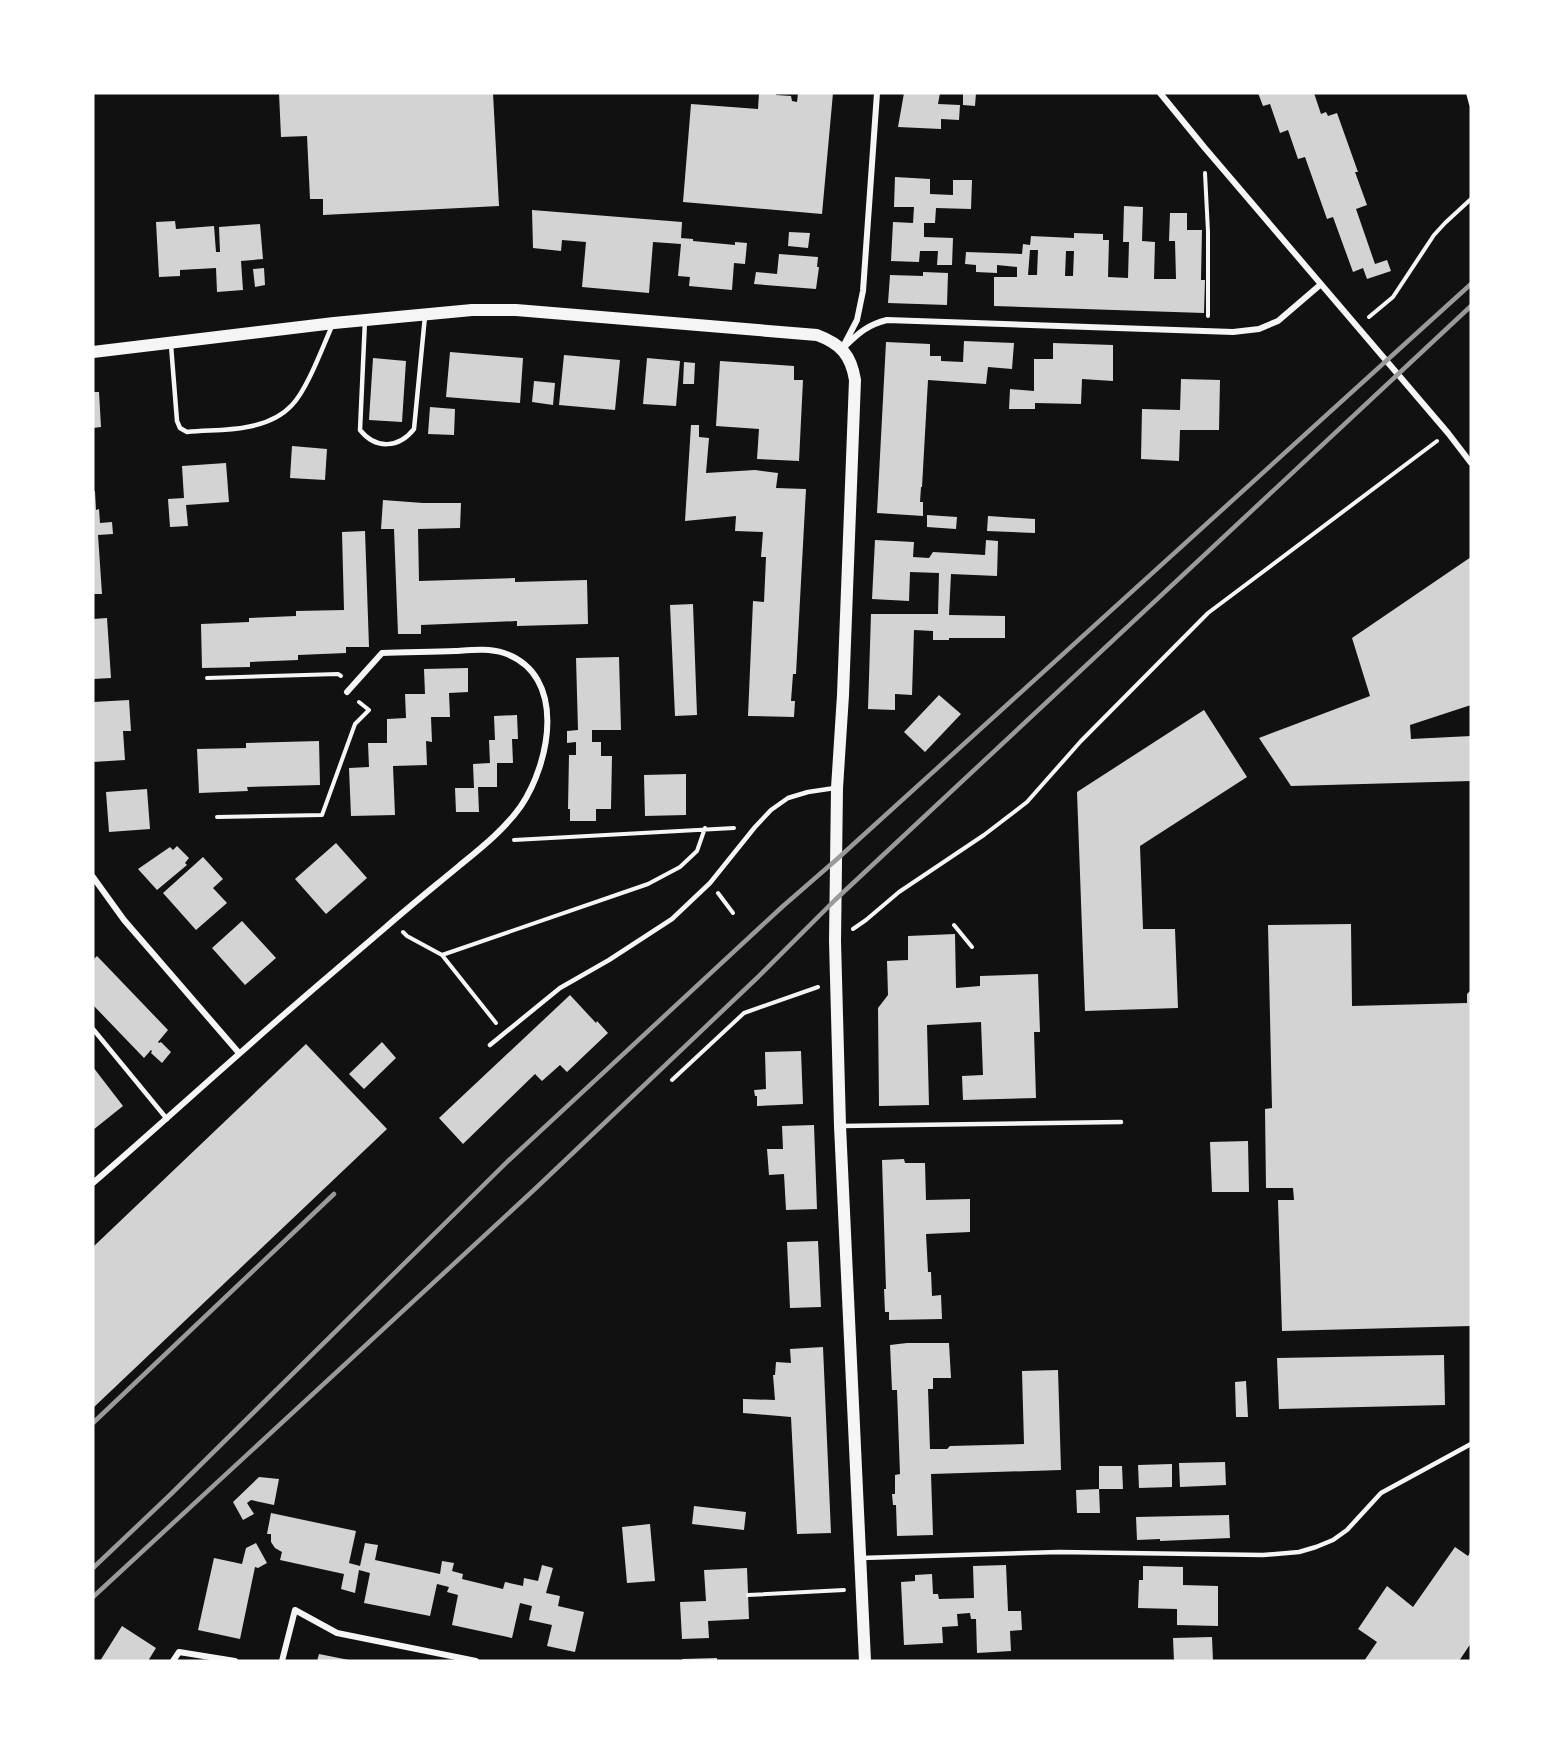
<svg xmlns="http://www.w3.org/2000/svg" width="1564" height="1754" font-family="Mulish,sans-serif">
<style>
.building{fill:#d3d3d3;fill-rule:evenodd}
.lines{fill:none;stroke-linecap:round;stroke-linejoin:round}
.path{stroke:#f5f5f5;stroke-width:4}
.service{stroke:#f5f5f5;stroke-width:4.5}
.minor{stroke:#f5f5f5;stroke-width:6}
.secondary{stroke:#f5f5f5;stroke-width:12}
.rail{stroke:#9a9a9a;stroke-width:4.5}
</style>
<rect width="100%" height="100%" fill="#111"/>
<path class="building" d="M279,93H493L499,206L323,215V199H310L307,136L281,137Z
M759,93H776V95L791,96L792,101L797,102L798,93H833L822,214L683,202L691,104L758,109Z
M904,93H940L938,104L960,105L959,120L941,119V129L898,127Z
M963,93H976L975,106L963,105Z
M1258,93H1314L1321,114L1326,112L1328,116L1337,113L1358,172H1355L1367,205L1356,209L1375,264L1387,260L1391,271L1367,279L1363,268L1353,272L1333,217L1327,219L1305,157L1298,159L1288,130L1280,133L1270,104L1263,106Z
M895,177L930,179V194L953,195V180H972L971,209L936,208L935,223H924V237L953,238L952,265H937L938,251H920L919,262L891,261L893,222L913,223L914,207H894Z
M1124,206L1143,207L1142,241L1155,242L1154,279H1176L1175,241H1169L1170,213H1187V230H1202L1201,280H1205L1204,313L994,306V277H1017V267L997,265V273L976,272V265L965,264L966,252L1022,254L1023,244L1030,245L1031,236L1074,238V233L1103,234V240H1109L1108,277L1128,278L1129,242H1123ZM1030,250H1038L1037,275H1028ZM1066,251H1074L1073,276H1065Z
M532,210L682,222L681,238L693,239V241L735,245V242L747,243L745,264L734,263L732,290L689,286L690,277L678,276L681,244L653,242L649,293L582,287L586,242L562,240L561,251L533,248Z
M175,221L176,229L214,226L216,252H220L219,227L260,224L263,259L241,261L243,290L217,292L216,268L180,270V276L159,277L156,222Z
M789,232L810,233L808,248L788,246Z
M779,254L818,257L817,267H819L816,289L754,284L756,272L777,274Z
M264,268L265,285L255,287L253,269Z
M923,272L948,273L947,305L888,303L890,275L923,276Z
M964,341L1014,343L1012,369L988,367L986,384L928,380L922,487H921L920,502H923V516L877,513L886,342L930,344V356H941V361L963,362Z
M1053,343L1113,345V381L1082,379L1081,404L1035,403V409H1009L1010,389L1034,391V359H1053Z
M450,352L523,358L520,403L446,397Z
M564,355L620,360L615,410L559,405Z
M373,358L406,361L402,422L369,420Z
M647,358L680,361L676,406L643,404Z
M720,361L794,366V380H803L799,461L757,459L759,429L716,426Z
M684,362L695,363L694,384H683Z
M1181,379L1220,380L1219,430H1180L1179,461L1141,459L1142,409L1180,410Z
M534,381L555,383L553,405L532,402Z
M93,392H99L101,427L93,428Z
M430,407L455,409L454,435L428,434Z
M691,425H699V437L709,438L706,473L755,470L778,473L776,488L806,489L796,674H793L791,701H795L794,717L748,716L753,601L764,602L766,557H761L763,532L735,531L736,516L685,521Z
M292,446L327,449L325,480L290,478Z
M226,463L229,502L186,505L188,526L170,527L168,499L184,498L182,466Z
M93,491H95L96,510L99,509L100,523L112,522L113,534L98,535L102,594H93Z
M383,500L423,503H461L460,528L418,529L419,581L515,578V582L587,580L588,624L517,626V621L421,625V634H398L394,529H381Z
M927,515L957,517L956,529L927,527Z
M988,516L1035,519V533L987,531Z
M365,531L369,647H346V653L298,655V660L250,662V667L202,668L201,624L249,622V618L296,616V611L344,610L342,532Z
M875,540L914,542L913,557L929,558L933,552L985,555L986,540L998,541L997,576L951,574L949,615L1005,616V638H949V640H933V631L914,630L912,695L895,694V710L868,709L871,614H938L939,573L910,572L909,601L872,599Z
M1471,557V705L1410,725L1411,739L1471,736V781L1291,786L1259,738L1370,696L1352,638Z
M693,604L697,715L675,716L670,605Z
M107,618L111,678L93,679V619Z
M619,657L621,730H592V742H601V756H612L611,809H596V821H570V809H568L569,755H576V742L567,743V731L578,730L576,658Z
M468,668V692L449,693L450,717H431L432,742L426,741L427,765L393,766L395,815L351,816L349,768L369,767L368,743H387V719L406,718L405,694H425L424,669Z
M939,695L961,714L925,752L904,732Z
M129,700L131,731H123L125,760L93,762V702Z
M1204,710L1247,777L1140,846L1143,929H1175L1178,1008L1085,1011L1077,792Z
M517,715L518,739H512L513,763H497V787H478L479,812H456L455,788H474L473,764L490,763L489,740H495L494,716Z
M319,741L320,785L247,787L248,791L199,793L197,749L246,748V743Z
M686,774V815L645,816L644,775Z
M147,789L150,829L109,832L106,792Z
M336,843L367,878L326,914L295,879Z
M177,846L189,858L185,863L187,865L157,890L138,869L170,847L173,850Z
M203,857L223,879L213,888L227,903L196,930L163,893Z
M242,921L276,958L245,985L212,948Z
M1351,924L1352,1006L1467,1003V994L1471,990V1326L1282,1331L1278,1200H1294L1293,1188H1266L1265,1109L1272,1108L1268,925Z
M955,934L956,988L980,986V976L1038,974L1040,1032H1034L1036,1098L963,1100L962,1076L983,1075L981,1022L927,1025L929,1105L879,1106L878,1008L888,995L887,961L908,960V936Z
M97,956L168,1030L158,1042L159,1043L161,1042L171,1052L162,1063L151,1053L152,1051L151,1050L144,1058L93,1005V960Z
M570,995L596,1023L597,1021L608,1033L567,1072L560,1065L542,1081L535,1074L463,1144L439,1118Z
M382,1042L396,1058L364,1089L349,1074Z
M306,1044L387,1129L93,1408V1247Z
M801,1051L803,1104L757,1106V1096H755L754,1090L766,1089L765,1052Z
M93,1067L123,1106L93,1130Z
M814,1125L817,1209L786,1210L784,1174L769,1175L767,1149H783L782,1126Z
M1248,1141L1249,1192H1212L1210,1142Z
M904,1159L905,1163H925L926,1200L970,1199V1232L926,1234L928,1272H931L932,1296L941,1295L942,1319L889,1320V1312H885L884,1289H886L882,1160Z
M818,1241L821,1307L790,1308L787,1242Z
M907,1343H949L951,1378H933V1389H928L930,1449H947L950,1446L1024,1444L1022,1371L1058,1370L1061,1470L931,1474L933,1535L897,1536L896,1505H893L892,1494H895V1475L900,1474L897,1390H892L890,1345Z
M823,1347L831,1533L797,1534L791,1417L743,1413V1399L775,1400L773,1375H775L776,1362L791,1363L790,1349Z
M1444,1355L1445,1405L1279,1409L1277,1358Z
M1246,1381L1248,1417H1236L1235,1382Z
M1225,1462L1226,1485L1180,1487L1179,1463Z
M1172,1464V1487L1139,1488L1138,1465Z
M1099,1466H1122L1123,1489H1099L1100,1513H1077L1076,1490L1099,1489Z
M259,1477L279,1479L274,1505L251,1500L247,1503L254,1514L243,1520L233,1502Z
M694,1506L746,1512L744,1530L692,1524Z
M271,1513L356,1531L349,1563L360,1566L365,1543L378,1545L375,1560L440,1574L442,1561L454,1563L452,1571L463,1574L462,1579L503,1589L505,1582L523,1586L524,1578L538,1581L542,1565L553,1568L546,1593L560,1596L558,1606L584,1612L575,1652L547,1646L552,1625L529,1620L532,1606L520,1603L512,1638L452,1625L458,1595L447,1592L449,1587L437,1584L430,1616L364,1603L370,1573L359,1570L355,1593L341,1589L344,1574L280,1560L282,1552L275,1548L271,1542V1534H267Z
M1229,1515L1230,1538L1160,1541V1539L1137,1540L1136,1517Z
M650,1524L655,1581L627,1583L622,1527Z
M256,1543L267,1563L258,1568L255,1567L240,1639L198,1630L214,1558L242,1564L246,1548Z
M1455,1547L1468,1556L1471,1551V1643L1459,1661H1364L1377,1642L1358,1629L1387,1586L1413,1607Z
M1006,1565L1008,1611H1021L1022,1630L1010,1631L1011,1651L977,1653L976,1619H971L970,1613L957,1614L958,1626L942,1627L943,1643L904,1645L901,1582L915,1581V1575L932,1574L933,1594H938L939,1599L974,1598L973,1566Z
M1143,1566L1183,1567V1585L1218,1586V1626L1177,1625V1609L1138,1608L1139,1580H1143Z
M747,1568L749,1619L708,1621L709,1638L682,1639L680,1602L706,1601L704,1570Z
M122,1626L156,1648L148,1661H100Z
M1212,1637L1213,1661H1174L1173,1638Z
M319,1654L349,1660V1661H317Z
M717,1658V1661H682V1659Z"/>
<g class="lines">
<path class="path" d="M1468,93L1471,104
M1205,173L1208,232V316
M1369,317L1393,297L1434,235L1445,223L1471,199
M207,678L338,674L341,676
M217,817L322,815L355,724L369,710L359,702
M514,840L734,828
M718,893L733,913
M954,925L972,947
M853,929L866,920L899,892L984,835L1027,802L1081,741L1208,613L1437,441
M403,932L407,936L442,955L648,884L680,867L697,851L705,828
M442,955L496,1023
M672,1080L744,1013L818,987
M748,1595L844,1590"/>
<path class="service" d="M365,320L360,430C376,450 399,448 414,429L425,316
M171,345L177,421L180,428L187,432C207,430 228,431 247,427C264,424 281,417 292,405C307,390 323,346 332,326
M93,1029L167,1119
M490,1045L560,988L609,960L672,919L710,883L755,827L771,810L788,798L808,792L835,788
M840,1126L1121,1122
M861,1558L1059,1552L1263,1555L1299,1552L1316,1547L1333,1540L1347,1530L1381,1493L1471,1444"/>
<path class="minor" d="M1160,93L1204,147L1448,433L1471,463
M845,343L857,320L863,291L877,93
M842,349C857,335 866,325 887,320L1233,332L1259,329L1278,321L1320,285
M93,877L124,920L239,1053
M93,1183C142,1141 190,1097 239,1054C287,1011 337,969 386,927C410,906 435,886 459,866C481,848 505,829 521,806C550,763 568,675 504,653C489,648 471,650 455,651C431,652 406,652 382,653L347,692
M173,1661L179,1652L235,1661
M282,1661L295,1610L337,1633L476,1661"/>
<path class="secondary" d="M93,352L334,323L472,310H516L817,335C841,344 851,355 855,380L843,695L837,788L835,941L840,1126L865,1661"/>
<path class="rail" d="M93,1423L334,1194
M93,1568L171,1494L508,1161L782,907L836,860L1471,284
M93,1597L536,1188L758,977L835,900L1471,306"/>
</g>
<rect width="1564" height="1754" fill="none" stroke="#ffffff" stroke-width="189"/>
</svg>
